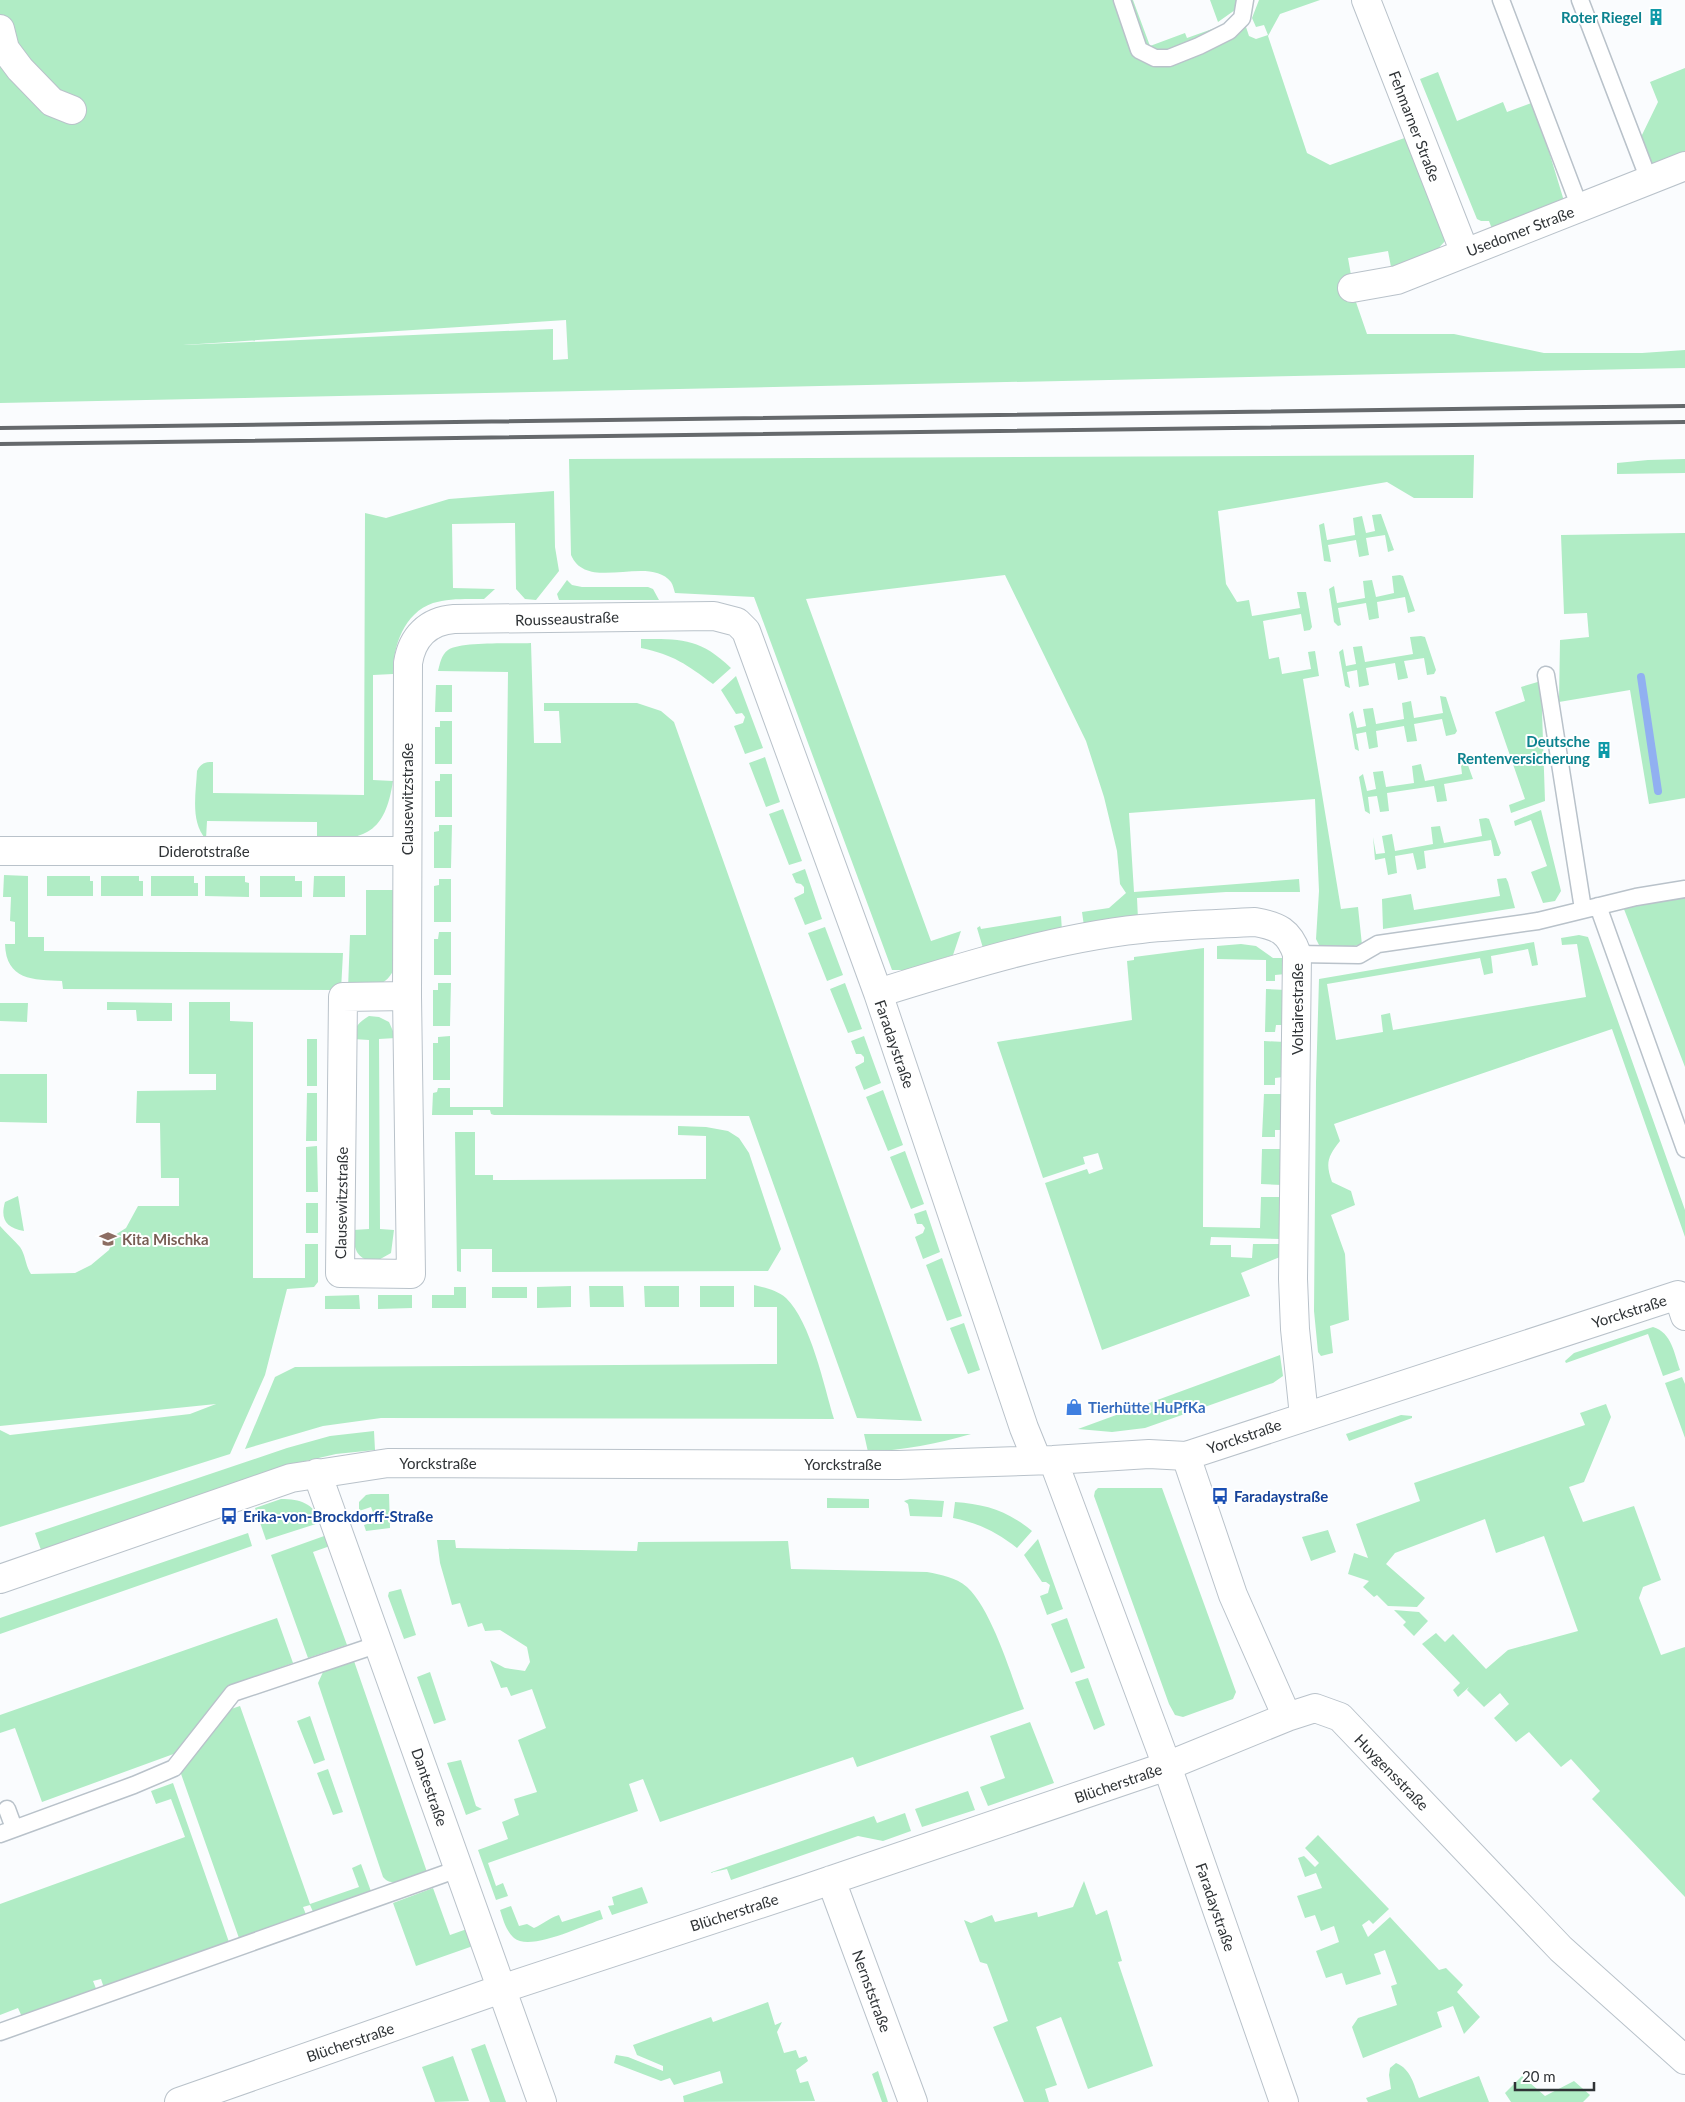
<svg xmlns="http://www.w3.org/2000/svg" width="1685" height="2102" font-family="Lato,sans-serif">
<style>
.green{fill:#b0ecc5;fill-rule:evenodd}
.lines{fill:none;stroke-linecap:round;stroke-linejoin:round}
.stream{stroke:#91b0f1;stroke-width:8}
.lane-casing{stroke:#b9c2ca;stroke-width:19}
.street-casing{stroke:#b9c2ca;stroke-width:30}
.lane{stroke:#fff;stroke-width:16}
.street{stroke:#fff;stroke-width:28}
.rail{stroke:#65696c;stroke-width:4}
.labels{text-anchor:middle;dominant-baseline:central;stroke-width:4;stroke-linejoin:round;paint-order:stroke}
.culture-label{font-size:15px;font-weight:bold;fill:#0d838f;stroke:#fff;text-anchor:end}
.street-label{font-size:15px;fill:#2f3336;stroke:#fff}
.education-label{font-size:15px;font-weight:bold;fill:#785e54;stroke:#fff;text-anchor:start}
.shop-label{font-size:15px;font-weight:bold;fill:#366cbe;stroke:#fff;text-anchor:start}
.transit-label{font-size:15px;font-weight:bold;fill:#164399;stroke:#fff;text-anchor:start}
</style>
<rect width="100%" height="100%" fill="#fafcfe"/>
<path class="green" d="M0,0H1133L1150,46L1185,33L1187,38L1243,18L1249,36L1256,39L1268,35L1264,25L1256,27L1252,18L1259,0H1320L1280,14L1268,36L1307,153L1330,165L1410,136L1446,240L1435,252L1391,267L1388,251L1348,258L1351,275L1347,276L1367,334H1454L1544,353H1642L1685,350V368L0,403ZM566,320L568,359L553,360V329L183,345Z
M1210,0H1237L1238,2L1235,10L1218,22Z
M1685,68V152L1652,165L1641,137L1658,102L1650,82Z
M1438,72L1457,121L1503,102L1507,112L1534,102L1564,201L1492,229L1489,221H1481L1477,219L1420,79Z
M1474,455L1473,498H1414L1387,482L1218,511L1226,584L1237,602L1249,600L1252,616L1300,608L1297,592H1306L1312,627L1310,630L1304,631L1301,614L1263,621L1269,659L1279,657L1282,674L1311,669L1308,652L1315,651L1319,676L1303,679L1341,909L1358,907L1362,945L1328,949L1320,947L1316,939L1319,891L1315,799L1129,813L1134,892L1299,879L1300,892H1226L1137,898L1138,919L1084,926L1082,912L1109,908L1126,893L1120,884L1117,851L1104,797L1086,741L1005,575L806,599L931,941L961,931L953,955L906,970H892L754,597L675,593C674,590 673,585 671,582C649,554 587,593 571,555L569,459Z
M1685,459V473L1617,474V463L1648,460Z
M554,491L555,547L559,571L536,600L525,599L516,589L515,523L452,524L453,588L495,589L484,599C468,599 449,598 433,603C404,613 393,646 393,674L373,675V780L393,781C385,833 366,840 317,840V822L207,821L206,839C190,822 196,793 197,771C201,763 205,762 213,762V793L364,795L365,513L386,518L449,499Z
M1381,514L1394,550L1388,552L1385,535L1366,538L1369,555L1359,557L1356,540L1328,545L1331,562L1324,561L1319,525L1324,523L1327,540L1355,535L1353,518L1362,516L1366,533L1375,531L1372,515Z
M1685,533V798L1649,804L1630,690L1559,702L1560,640L1589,637L1587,613L1564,614L1561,535Z
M1400,575L1403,576L1415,611L1408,613L1405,597L1377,602L1379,618L1369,620L1366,603L1338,608L1341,625L1338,626L1334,622L1329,589L1334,586L1337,603L1365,598L1363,581L1372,580L1376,597L1394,593L1392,576Z
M567,580L572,585L582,587H648L653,589L659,600H559L557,594Z
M1421,636L1425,637L1436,670L1434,674L1427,675L1424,658L1404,661L1408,678L1398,680L1395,663L1366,668L1369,685L1359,687L1357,670L1347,672L1350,688L1345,686L1339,652L1343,649L1346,666L1356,664L1353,647L1362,646L1365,662L1413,654L1410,637Z
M641,639C681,639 700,638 731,668L713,684C686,664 674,655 641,648Z
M531,643L534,743H561L559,711H544V703H637L661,711L674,722L922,1421L857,1418L749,1116L494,1115L491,1114L490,1110H473V1115H432L433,1093L437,1092L438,1088H450V1107H503L508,672L438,671C440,664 441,655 448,650C461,641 513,644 531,643Z
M736,676L763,748L745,754L734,726L743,723L745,717L742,713L736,714L721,690Z
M1541,681L1545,801L1511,813L1509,805L1525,799L1495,712L1525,701L1521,687Z
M436,685H452V712H435Z
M1440,696L1446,697L1457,731L1455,734L1446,736L1442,719L1414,724L1417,741L1407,742L1404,726L1376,731L1378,747L1369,749L1366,732L1356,734L1359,751L1355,749L1349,714L1353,711L1357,728L1366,726L1363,709L1373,708L1376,724L1404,719L1402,703L1411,701L1414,718L1443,713Z
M440,721H452V764H435V727H440Z
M765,757L780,802L766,807L749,763Z
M1460,757H1465L1473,779L1444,784L1447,801L1437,802L1434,786L1387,793L1389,811L1380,812L1377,796L1368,797L1370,814L1365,811L1359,777L1363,774L1367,791L1376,789L1373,772L1383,771L1386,787L1414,783L1412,766L1421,764L1425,781L1462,774Z
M440,774H452V817H435V781H440Z
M783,809L802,861L789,865L769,814Z
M1541,810L1561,891L1555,901L1543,903L1531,872L1547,866L1531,820L1515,826L1514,821Z
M1486,818L1489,819L1501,853L1499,856H1494L1491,840L1424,851L1426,868L1417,870L1413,853L1395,856L1397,873L1388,875L1385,858L1375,860L1373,837L1376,854L1385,853L1382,836L1392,834L1395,851L1433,844L1431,827L1440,826L1444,843L1482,836L1479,819Z
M439,825H452L451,868H434V832L439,831Z
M805,869L822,919L805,925L794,898L804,893V887L801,884L796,883L792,874Z
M4,875L28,876V937H44V951L343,953L341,990L63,989L62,981C33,980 6,980 5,944H15V922L10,921L11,897H3Z
M47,876H90V881H93V896H47Z
M101,876H139V881H143V896H101Z
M151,876H194V883H198V896H151Z
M205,876H245V882L249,883V897L205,896Z
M260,876H295V881H302V897H260Z
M314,876H345V897H313Z
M1506,878L1508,882L1515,908L1383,929L1382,899L1411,894L1414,910L1500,896L1497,879Z
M439,879H451V922H434V886L439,885Z
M366,890H395L394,969C384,990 369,986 348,989L350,935H366Z
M1685,894V1067L1622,904Z
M1061,916L1062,931L983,948L977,928L980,926L981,929Z
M825,927L843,975L827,981L808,933Z
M439,932H451V975H434V939H438Z
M1579,935L1588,937L1685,1210V1237L1612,1029L1334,1124L1340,1141C1328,1156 1325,1163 1332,1182L1351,1191L1355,1205L1331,1215L1345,1254L1349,1320L1330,1326L1333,1353L1321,1356L1318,1352L1314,1311L1316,1082L1319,979L1534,942L1538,965L1532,966L1528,949L1491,956L1493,973L1484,975L1480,958L1327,984L1336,1040L1383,1032L1381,1015L1390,1013L1393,1030L1586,997L1577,944L1562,945L1561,938Z
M1241,944L1256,946L1273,958H1282L1286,974L1275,975V981H1266V960L1217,959V946Z
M1204,948L1203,1227L1260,1228L1261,1197H1282L1281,1239L1211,1237L1210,1245H1231V1257L1252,1258L1253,1244H1281L1280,1257L1241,1273L1250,1296L1102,1350L1045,1183L1087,1169L1089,1174L1103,1169L1098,1153L1083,1157L1085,1164L1043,1178L997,1042L1132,1020L1127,961L1134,960V957Z
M438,983H451L450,1026H433V990H438Z
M845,983L862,1029L848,1033L830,989Z
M1266,989L1286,990L1285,1025H1276L1275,1032H1265Z
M107,1002L172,1003V1021H137L136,1010H107Z
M189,1002H230V1021L253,1022V1278H305V1244H318V1282L314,1287L287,1289L265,1375L230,1454L0,1527V1430L10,1435L190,1414L216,1404L0,1426V1226C6,1233 14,1240 20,1247C26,1256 25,1265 31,1274L75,1273L91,1265L109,1250L115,1235L126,1228L138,1206H179V1178H161L160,1123H136L137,1091L216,1090V1074H189Z
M0,1003H28L27,1022L0,1021Z
M369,1016L379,1017L389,1022L396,1038L379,1039L380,1229L394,1230L391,1253L375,1262C355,1259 354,1248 353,1230L369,1229V1040L353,1039C354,1027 359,1022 369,1016Z
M450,1036V1080H433V1043H438V1037Z
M864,1036L881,1083L864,1090L855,1067L864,1062V1057L861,1054H856L851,1041Z
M307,1039H317V1086H307Z
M1264,1041L1285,1042L1284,1077L1275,1078V1085H1264Z
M0,1074H47V1123L0,1122Z
M883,1090L903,1145L888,1151L866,1097Z
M307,1093H317V1141H306Z
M1264,1094H1284L1283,1130H1275V1137H1262Z
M678,1126L706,1127L728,1131L739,1138L749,1153L781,1249L768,1271L492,1272V1249H461V1272L457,1271L455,1132H475V1175H493V1180L706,1179V1136L678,1135Z
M317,1146L318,1192H306V1147Z
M1262,1149H1283L1282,1185L1261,1184Z
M905,1151L924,1204L911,1209L890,1157Z
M18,1196L24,1231C6,1228 0,1219 5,1202Z
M306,1203H318V1233H306Z
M926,1210L940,1252L923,1259L915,1237L923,1233L925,1228L922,1224H917L914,1214Z
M942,1258L962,1316L947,1321L926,1265Z
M754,1285C765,1288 777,1290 786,1298C811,1322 824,1386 834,1419L381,1418L323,1426L245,1449L275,1377L295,1367L777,1364V1307H754Z
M571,1286V1307L537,1308V1287Z
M589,1286H623L624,1307H590Z
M644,1286H679V1307H645Z
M700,1286H734V1307H700Z
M454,1287H466V1308H432V1295H454Z
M492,1287H527V1298H492Z
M359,1295L360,1309H325V1296Z
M378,1295H412V1308L378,1309Z
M964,1323L980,1370L968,1374L950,1328Z
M1653,1327C1672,1333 1674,1353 1680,1370L1663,1376L1648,1334L1566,1363L1565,1361L1574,1353Z
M1280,1355L1283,1376L1273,1383L1145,1428L1112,1432L1078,1429Z
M1682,1377L1685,1384V1438L1665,1383Z
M1606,1404L1611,1417L1584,1482L1569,1487L1583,1522L1634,1506L1661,1580L1643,1587L1639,1598L1661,1655L1685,1647V1897L1592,1799L1600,1791L1571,1759L1561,1767L1529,1732L1516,1742L1494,1718L1509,1704L1500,1693L1484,1707L1467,1690L1469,1687L1458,1697L1453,1690L1460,1683L1422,1644L1436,1633L1445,1642L1453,1634L1486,1669L1508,1650L1578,1631L1544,1536L1496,1553L1485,1519L1395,1553L1386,1564L1425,1598L1417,1607L1388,1606L1377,1595L1374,1597L1363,1587L1369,1581L1348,1574L1354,1553L1368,1558L1356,1524L1420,1501L1414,1483L1585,1425L1580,1413Z
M1401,1415L1412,1416V1418L1349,1441L1346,1434Z
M374,1431L375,1450L336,1454L293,1464L41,1550L35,1533L287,1448L330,1436Z
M864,1434H971C937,1444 904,1450 868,1452Z
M1098,1488H1162L1236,1692L1233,1699L1183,1717L1175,1715L1169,1704L1094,1496L1095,1491Z
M371,1494H389L390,1528L366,1531L364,1525L376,1521L371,1507L359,1511V1502L366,1495Z
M827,1498L869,1499V1508H827Z
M281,1499C301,1499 312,1503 322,1522L266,1540L255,1508Z
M910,1499L944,1501L942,1517L910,1516L908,1504L904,1501Z
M955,1502C985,1504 1008,1511 1032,1531L1017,1548C997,1532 978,1523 953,1518Z
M1328,1530L1336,1552L1311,1561L1302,1537Z
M248,1533L252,1546L0,1634V1618Z
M327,1535L330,1546L313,1552L347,1645L308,1658L271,1555Z
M1038,1539L1063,1609L1047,1615L1040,1596L1048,1593L1050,1585L1046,1582H1042L1024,1555Z
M437,1540H455L456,1548L637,1551L638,1542L788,1541L791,1569L927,1572C942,1575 955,1577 967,1587C992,1610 1011,1675 1024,1709L857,1767L853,1757L660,1822L643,1779L629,1784L638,1811L488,1863L496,1886L503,1883L508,1896L496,1900L478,1850L508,1839L502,1822L519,1815L514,1799L537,1792L518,1740L546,1728L532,1689L511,1696L507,1687L501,1688L490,1660L505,1668L525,1671L530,1662L527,1647L500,1630L485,1631L482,1623L468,1627L460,1603L452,1605L440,1563Z
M401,1589L416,1635L404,1639L388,1596L389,1592Z
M1394,1610L1419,1612L1428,1621L1414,1636L1403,1625L1406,1622Z
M277,1618L293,1663L229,1686L179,1752L42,1802L15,1728L0,1733V1715Z
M1067,1618L1085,1668L1071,1673L1051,1624Z
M354,1661L427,1872C415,1876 393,1890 383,1877L318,1683L323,1672Z
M430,1672L446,1720L434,1724L417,1677Z
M1088,1678L1105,1725L1094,1730L1075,1682Z
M240,1706L310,1904L359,1887L352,1868L361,1864L372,1894L314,1914L310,1905L303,1907L307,1917L240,1941L180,1771L228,1710Z
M310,1716L325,1760L314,1764L297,1721Z
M1030,1722L1054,1783L988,1806L980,1787L1005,1778L990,1736Z
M461,1760L476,1806L482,1809L466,1815L447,1763Z
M328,1769L343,1812L333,1815L317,1773Z
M173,1783L230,1945L104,1988L101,1979L93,1981L97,1991L22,2017L18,2008L0,2015V1904L185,1837L171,1799L156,1804L151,1791Z
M968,1791L975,1810L922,1827L915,1809Z
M905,1813L911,1831L883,1841L858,1836L731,1880L727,1869L709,1873L874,1816L877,1823Z
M1318,1835L1389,1909L1373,1924L1369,1920L1362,1925L1368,1937L1390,1917L1439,1970L1446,1968L1463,1985L1457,1992L1480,2017L1464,2034L1453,2006L1437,2012L1442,2027L1363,2058L1352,2027L1358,2018L1397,2005L1391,1986L1397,1984L1385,1950L1374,1954L1381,1974L1346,1985L1342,1973L1326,1978L1316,1951L1339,1942L1334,1926L1321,1931L1315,1915L1305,1918L1297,1896L1322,1888L1316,1873L1305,1877L1298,1858L1304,1856L1315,1867L1319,1863L1305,1848Z
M1084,1881L1096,1915L1107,1910L1122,1961L1118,1962L1153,2066L1088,2089L1061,2017L1036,2027L1057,2085L1045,2089L1049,2102H1024L993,2027L1008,2021L987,1964L980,1962L964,1920L971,1923L992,1915L995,1922L1037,1912L1038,1917L1073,1907Z
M642,1887L648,1903L612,1915L608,1906L614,1905L612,1897Z
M433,1888L450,1935L467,1929L473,1946L416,1966L393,1903Z
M511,1906L519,1926L527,1924L534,1928C543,1924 549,1918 559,1915L562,1922L600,1910L603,1919C584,1925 530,1952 514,1938C506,1931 503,1919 500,1910Z
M768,2002L775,2025L782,2022L777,2032L784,2053L796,2050L799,2058L806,2056L808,2061L796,2070L800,2083L808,2081L815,2101L684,2102L683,2096L723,2083L720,2071L674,2085L670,2078L661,2081L614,2063L616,2055L628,2057L663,2071V2066L637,2055L633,2045L711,2017L713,2022Z
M485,2044L506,2102H490L471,2049Z
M453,2056L469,2101L435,2102L422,2067Z
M1396,2063C1411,2069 1414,2085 1419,2098L1479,2076L1489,2102H1368L1366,2098L1391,2089L1389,2075L1390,2068Z
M878,2071L888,2102H882L872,2074Z
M1522,2076L1545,2096L1574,2081L1590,2095L1583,2102H1511L1505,2093Z"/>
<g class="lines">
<path class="stream" d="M1641,677L1658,791"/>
<g class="lane-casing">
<path id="lane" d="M1122,0L1139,50L1155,58H1169L1199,46L1229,31L1242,18L1245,0
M1501,0L1580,208
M1580,0L1649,180
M1546,675L1583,909
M1598,906L1685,1149
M1297,954L1359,955L1378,944L1538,921L1636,897L1685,889
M7,1809L14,1828
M0,1834L134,1785L174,1768L233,1693L379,1644
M0,2032L458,1869"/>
</g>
<g class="street-casing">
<path id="street" d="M1366,0L1465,253
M0,29L5,49L20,69L52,102L72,110
M1352,288L1397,280L1685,166
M0,851H407
M878,993C962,967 1054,938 1141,929C1178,925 1217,924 1255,922C1278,926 1289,931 1297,954L1293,1279L1295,1329L1304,1416
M407,996L343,997L340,1273L411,1274L407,996L408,663C412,637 428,621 454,619L714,616L737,622L746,631L878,993L1024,1428L1037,1460
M1186,1456L1233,1595L1287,1717
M1053,1460L1167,1766L1284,2102
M317,1473L542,2102
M0,1579L291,1478L388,1463L898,1465L1053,1460L1149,1454L1186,1456L1678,1295L1685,1316
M831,1880L913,2102
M179,2102L501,1989L805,1889L1167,1766L1287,1717L1315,1708L1340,1717L1561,1949L1685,2060"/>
</g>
<use href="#lane" class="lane"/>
<use href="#street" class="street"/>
<path class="rail" d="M0,428L1685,406
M0,444L1685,422"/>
</g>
<defs>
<g id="building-bare" transform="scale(1.35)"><path d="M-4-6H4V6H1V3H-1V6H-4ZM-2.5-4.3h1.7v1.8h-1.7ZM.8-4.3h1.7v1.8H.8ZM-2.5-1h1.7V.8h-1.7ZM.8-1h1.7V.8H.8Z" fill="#0f9aa8" stroke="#fff" stroke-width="2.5" paint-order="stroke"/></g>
<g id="school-bare" transform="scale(1.35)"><path d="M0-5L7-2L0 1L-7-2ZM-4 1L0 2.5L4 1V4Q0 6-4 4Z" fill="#8d6e63" stroke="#fff" stroke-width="2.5" paint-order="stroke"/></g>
<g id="shop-bare" transform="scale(1.35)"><path d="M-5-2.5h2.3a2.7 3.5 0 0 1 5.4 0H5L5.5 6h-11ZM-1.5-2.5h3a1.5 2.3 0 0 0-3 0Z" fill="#3f7fe0" stroke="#fff" stroke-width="2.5" paint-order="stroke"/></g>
<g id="bus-bare" transform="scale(1.35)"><path d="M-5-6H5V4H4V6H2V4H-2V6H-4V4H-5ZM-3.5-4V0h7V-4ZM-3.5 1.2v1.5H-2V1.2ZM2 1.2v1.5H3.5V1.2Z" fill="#1a4fb4" stroke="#fff" stroke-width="2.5" paint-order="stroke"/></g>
</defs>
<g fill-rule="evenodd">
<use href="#building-bare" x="1656" y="17"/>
<use href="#building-bare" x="1604" y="750"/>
<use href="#school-bare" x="108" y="1239"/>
<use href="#shop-bare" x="1074" y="1407"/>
<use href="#bus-bare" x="1220" y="1496"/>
<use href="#bus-bare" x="229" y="1516"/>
</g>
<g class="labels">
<g class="culture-label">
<text x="1642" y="17">Roter Riegel</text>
<text x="1590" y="741">Deutsche<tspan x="1590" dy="17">Rentenversicherung</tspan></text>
</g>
<g class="street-label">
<text transform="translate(1415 126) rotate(69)">Fehmarner Straße</text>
<text transform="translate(1520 231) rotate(-21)">Usedomer Straße</text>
<text transform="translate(567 618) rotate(-2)">Rousseaustraße</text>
<text transform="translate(407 799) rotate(-90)">Clausewitzstraße</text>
<text x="204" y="851">Diderotstraße</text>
<text transform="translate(1297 1009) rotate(-90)">Voltairestraße</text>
<text transform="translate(895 1044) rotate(71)">Faradaystraße</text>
<text transform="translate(341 1203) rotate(-89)">Clausewitzstraße</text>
<text transform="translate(1629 1311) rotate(-18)">Yorckstraße</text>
<text transform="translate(1244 1436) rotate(-19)">Yorckstraße</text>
<text x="438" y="1463">Yorckstraße</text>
<text x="843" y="1464">Yorckstraße</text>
<text transform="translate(1392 1772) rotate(46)">Huygensstraße</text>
<text transform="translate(1118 1783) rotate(-19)">Blücherstraße</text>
<text transform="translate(430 1787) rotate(71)">Dantestraße</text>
<text transform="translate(1216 1907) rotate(71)">Faradaystraße</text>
<text transform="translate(734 1912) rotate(-18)">Blücherstraße</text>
<text transform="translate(872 1991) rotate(70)">Nernststraße</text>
<text transform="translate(350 2042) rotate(-19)">Blücherstraße</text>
</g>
<g class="education-label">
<text x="122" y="1239">Kita Mischka</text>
</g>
<g class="shop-label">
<text x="1088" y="1407">Tierhütte HuPfKa</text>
</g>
<g class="transit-label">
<text x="1234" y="1496">Faradaystraße</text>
<text x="243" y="1516">Erika-von-Brockdorff-Straße</text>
</g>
</g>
<path d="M1515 2082v8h79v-8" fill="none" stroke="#2f3336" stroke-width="2.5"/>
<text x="1522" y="2082" font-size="15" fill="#2f3336" stroke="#ffffff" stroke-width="4" paint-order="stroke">20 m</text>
</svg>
